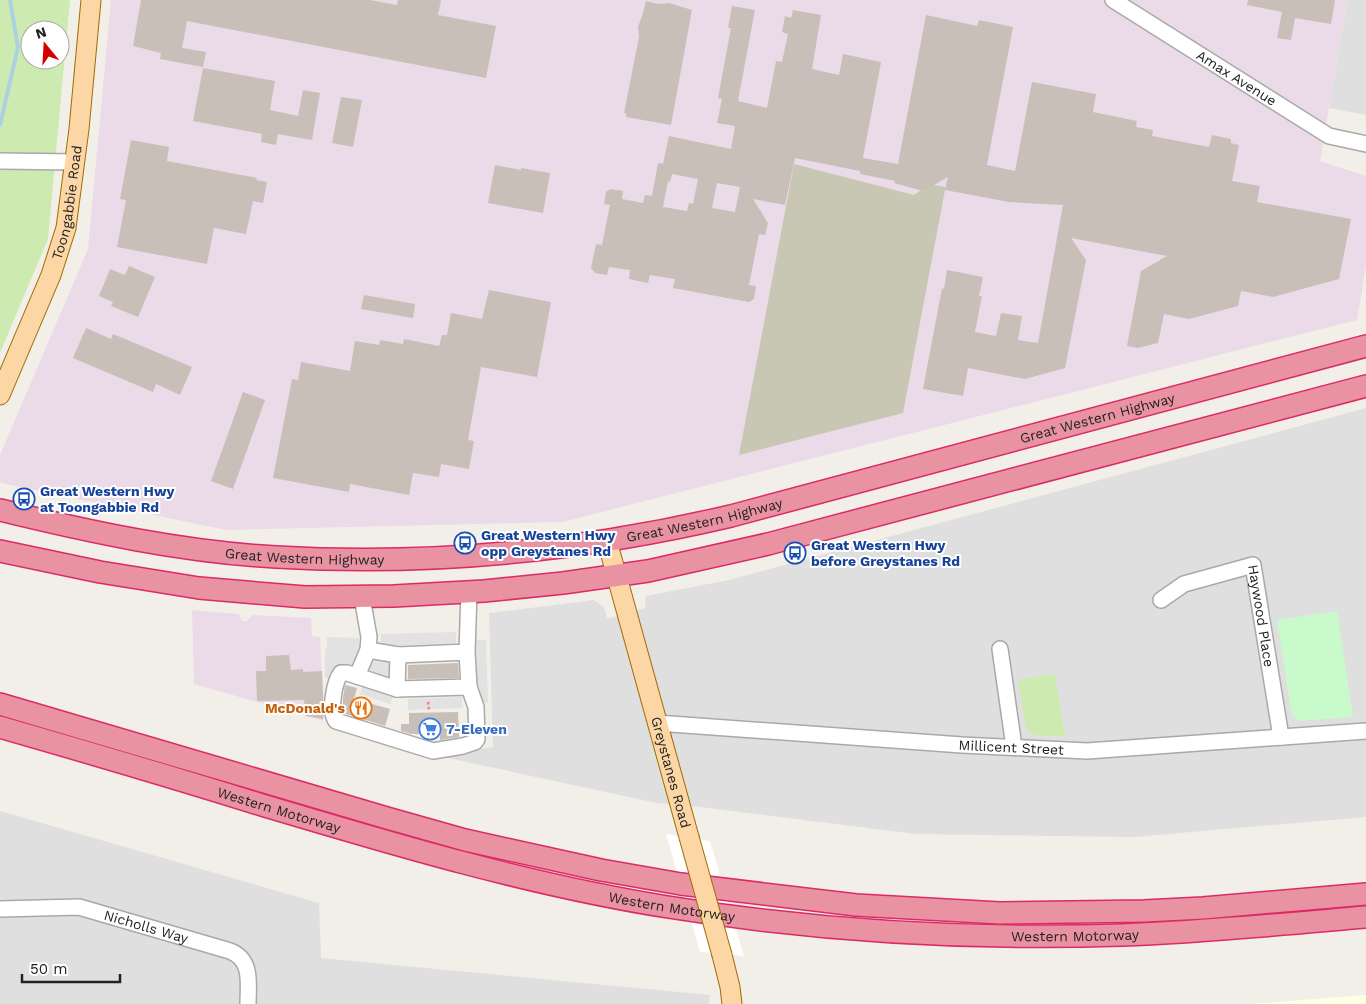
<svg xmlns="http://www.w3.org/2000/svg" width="1366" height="1004" font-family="'Work Sans',sans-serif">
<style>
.residential{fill:#e0dfdf}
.industrial{fill:#ebdbe8}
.education{fill:#ffffe5}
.construction{fill:#c7c7b4}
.grass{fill:#cdebb0;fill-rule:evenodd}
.park{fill:#c8facc}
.parking{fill:#e2e2e2}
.pier{fill:#fff}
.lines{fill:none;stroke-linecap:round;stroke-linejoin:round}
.stream{stroke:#aad3df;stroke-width:4}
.building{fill:#c7bfb8;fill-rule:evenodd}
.minor-casing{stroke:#a9a9a9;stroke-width:18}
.major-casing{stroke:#a06b00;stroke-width:21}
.highway-casing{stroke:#dc2a67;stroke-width:24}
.path{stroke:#fa8072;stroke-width:2.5;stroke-dasharray:2.5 2.5;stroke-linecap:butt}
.minor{stroke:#fff;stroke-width:15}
.major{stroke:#fcd6a4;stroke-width:19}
.highway{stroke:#e892a2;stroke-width:21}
.major-bridge-casing{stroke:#a06b00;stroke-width:21;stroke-linecap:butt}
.major-bridge{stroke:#fcd6a4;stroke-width:19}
.labels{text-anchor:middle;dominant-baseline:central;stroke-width:4;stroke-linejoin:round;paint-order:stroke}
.street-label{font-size:14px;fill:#222;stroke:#fff}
.transit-label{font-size:14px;font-weight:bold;fill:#164399;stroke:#fff;text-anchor:start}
.food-label{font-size:14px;font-weight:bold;fill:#c56008;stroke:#fff;text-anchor:end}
.shop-label{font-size:14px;font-weight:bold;fill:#366cbe;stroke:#fff;text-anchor:start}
</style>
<rect width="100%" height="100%" fill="#f2efe9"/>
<path class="residential" d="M1347,0H1366V115L1329,108Z
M1366,408V817L1134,837L915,834L700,807L657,803L434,755L493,747L489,613L594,600L604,607L607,619L645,608L646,596L729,580Z
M0,811L319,903L321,958L710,995L709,1004H0Z"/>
<path class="industrial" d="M111,0H1347L1320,161L1366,176V265L1357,320L562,522L226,530L1,483L0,480V455L88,249Z
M192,610L239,614L242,621H247L252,615L311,618L312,636L320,637L324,721L194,684Z"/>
<path class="education" d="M1366,995V1004H1251Z"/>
<path class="construction" d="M794,164L914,195L930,184L945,187V190L903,413L739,455Z"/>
<path class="grass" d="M0,0H70L48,239L0,353ZM30,30H60V60H30Z
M1055,674L1065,737L1033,735L1026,728L1018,680Z"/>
<path class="park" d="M1337,611L1353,717L1299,721L1292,716L1277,620Z"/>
<path class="parking" d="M456,632V643L393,646L395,693L390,704L360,694L363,684L348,679L325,678V648H327V637L359,638V649L381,646V634Z
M476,640H486L488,703L478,704Z
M462,697V708L408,710V699Z"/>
<path class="pier" d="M666,834L710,841L744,956L700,952Z"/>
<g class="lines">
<path class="stream" d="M0,125L18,47L10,0"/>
</g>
<path class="building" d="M141,0H370L397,5L398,0H441L438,15L496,26L486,78L187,21L182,48L206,52L203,67L160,59L161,53L133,46Z
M1248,0H1335L1331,24L1295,18L1291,40L1277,38L1282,12L1247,5Z
M646,1L658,4L669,3L692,10L671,125L626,117V113H624L639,37L638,27L643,13Z
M732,6L755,10L738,101L767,108L776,61L782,62L788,34L782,32L785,16L791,18L793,10L821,15L812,69L839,75L843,54L881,62L863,158L898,164L926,15L977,26L979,20L1013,27L987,165L1015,171L1032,82L1096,94L1093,112L1137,121L1136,127L1153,130L1152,136L1209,147L1212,135L1231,139V143L1239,145L1232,181L1260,186L1257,202L1351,219L1339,279L1273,297L1241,291L1238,306L1189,319L1164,314L1158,343L1138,348L1127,346L1141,271L1167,256L1071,238L1086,260L1065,368L1025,379L968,368L963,396L923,389L942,288L944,289L947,270L983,277L979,296H982L975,332L996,336L1001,313L1022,316L1018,340L1038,343L1063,205L1009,202L945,190L948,177L923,191L894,183L895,181L860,174V171L795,158L785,205L753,199L768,223L765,235L759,234L749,285L756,286L754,299L749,302L673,288L675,279L650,275L648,283L629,279L630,270L609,267L607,275L595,273L591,268L596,244L602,245L610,205L604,204L606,192L610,189L623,191L622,199L643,203L645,195L652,196L658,163L663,164L669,136L731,149L735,126L717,123L722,99L718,98L731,28H728ZM672,174L698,179L693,204L689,203L687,211L663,207L668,181L670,182ZM717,183L740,187L735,212L712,208Z
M203,68L275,81L270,110L298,116L303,90L320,93L312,140L278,134L276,145L261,142L262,134L193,121Z
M341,97L362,100L353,147L332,143Z
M131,140L169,147L167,161L257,178L256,180L267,182L263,203L253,201L246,234L214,228L207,264L117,247L126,200L120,199Z
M495,165L521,170V168L550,173L543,213L488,203Z
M129,266L155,277L138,317L111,306L113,302L99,296L110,269L125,275Z
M489,290L551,302L537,377L481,367L468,440L474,441L469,469L441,464L439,477L413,473L409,495L350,484L349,492L273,478L292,379L298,380L301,362L350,371L355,341L379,345L380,340L403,344L404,339L439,346L442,335H447L451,313L482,319Z
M364,295L415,304L413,318L361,309Z
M86,328L111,339L113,334L192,367L180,395L156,384L153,392L73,358Z
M243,392L265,400L233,489L211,481Z
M289,655L291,670L303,669V672L322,671L324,716L323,715V719L306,716L304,700L257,701L256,671H266V656Z
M458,663L459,678L408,679V665Z
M345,685L357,688L354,699L390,709L385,726L343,713V698Z
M458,712L459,737L440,740V734H411L401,731V724H409V713Z"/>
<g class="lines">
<g class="minor-casing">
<g id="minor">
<path id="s1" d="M1113,0L1329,136L1366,144"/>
<path d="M0,161L75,162"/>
<path d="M362,597L369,637L368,650"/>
<path id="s2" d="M1161,600L1184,584L1253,565L1281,737"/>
<path d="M1000,649L1014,747"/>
<path d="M467,652L398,655L397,689L469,687L467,652L469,592"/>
<path d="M357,676L347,673H341C334,682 329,712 336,721L433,751L463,746L475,742L477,739L476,707L469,687"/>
<path d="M397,689L357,676L368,650L398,655"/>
<path id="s3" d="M657,723L962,745L1087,751L1366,731"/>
<path id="s4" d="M0,909L79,907L230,951C253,960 248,984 248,1004"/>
</g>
</g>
<g class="major-casing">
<g id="major">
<path id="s5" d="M0,395L51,275L66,228L79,129L91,0"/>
<path id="s6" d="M607,541L689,837"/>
<path d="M722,955L730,987L732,1004"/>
</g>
</g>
<g class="highway-casing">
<g id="highway">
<path id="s7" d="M0,510C90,532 183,552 276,557C428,566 582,551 731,516L1366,346"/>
<path d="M0,551L100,572L199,588L305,597L394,596L484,591L563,583L648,571L768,544L1366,386"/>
<path d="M0,704L387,818L465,840L601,870L681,884L856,905L1000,913L1144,911L1203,908L1366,894"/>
<path id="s8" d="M0,727C87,752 175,778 262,805C396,845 530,885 668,907C818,931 971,940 1122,935C1203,932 1285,924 1366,917"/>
</g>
</g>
<path class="path" d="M428,702L429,710"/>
<use href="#minor" class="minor"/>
<use href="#major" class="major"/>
<use href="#highway" class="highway"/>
<g class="major-bridge-casing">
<path id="major-bridge" d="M689,837L722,955"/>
</g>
<use href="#major-bridge" class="major-bridge"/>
</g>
<defs>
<g id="bus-ring" transform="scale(1.125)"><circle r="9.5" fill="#fff" stroke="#1a4fb4" stroke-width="1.5"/><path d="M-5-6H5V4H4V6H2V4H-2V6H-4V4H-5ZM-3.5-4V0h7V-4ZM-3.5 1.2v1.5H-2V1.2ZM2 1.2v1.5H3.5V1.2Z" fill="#1a4fb4"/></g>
<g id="restaurant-ring" transform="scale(1.125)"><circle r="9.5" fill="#fff" stroke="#e8710a" stroke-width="1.5"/><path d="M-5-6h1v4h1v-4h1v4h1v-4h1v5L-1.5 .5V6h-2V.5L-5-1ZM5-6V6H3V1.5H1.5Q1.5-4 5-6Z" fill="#e8710a"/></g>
<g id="supermarket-ring" transform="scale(1.125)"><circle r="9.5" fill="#fff" stroke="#3f7fe0" stroke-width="1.5"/><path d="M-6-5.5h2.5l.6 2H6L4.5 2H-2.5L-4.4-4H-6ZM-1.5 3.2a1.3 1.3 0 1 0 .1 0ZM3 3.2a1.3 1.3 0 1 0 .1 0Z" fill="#3f7fe0"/></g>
</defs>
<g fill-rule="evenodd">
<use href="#bus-ring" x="24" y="499"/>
<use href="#bus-ring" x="465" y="543"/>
<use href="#bus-ring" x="795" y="553"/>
<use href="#restaurant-ring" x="361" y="708"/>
<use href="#supermarket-ring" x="430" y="729"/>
</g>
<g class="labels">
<g class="street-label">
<text stroke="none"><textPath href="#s1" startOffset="146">Amax Avenue</textPath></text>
<text stroke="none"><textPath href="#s5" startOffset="205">Toongabbie Road</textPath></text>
<text stroke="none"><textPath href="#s7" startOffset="1118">Great Western Highway</textPath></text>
<text stroke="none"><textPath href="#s7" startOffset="712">Great Western Highway</textPath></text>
<text stroke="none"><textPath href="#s7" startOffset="309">Great Western Highway</textPath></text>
<text stroke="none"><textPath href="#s2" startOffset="151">Haywood Place</textPath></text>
<text stroke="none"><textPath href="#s3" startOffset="355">Millicent Street</textPath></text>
<text stroke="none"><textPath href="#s6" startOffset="240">Greystanes Road</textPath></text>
<text stroke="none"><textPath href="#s8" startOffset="291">Western Motorway</textPath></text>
<text stroke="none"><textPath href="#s8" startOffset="696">Western Motorway</textPath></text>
<text stroke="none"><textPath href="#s4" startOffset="149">Nicholls Way</textPath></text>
<text stroke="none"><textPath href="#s8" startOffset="1101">Western Motorway</textPath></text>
</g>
<g class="transit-label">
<text x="40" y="491">Great Western Hwy<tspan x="40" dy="16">at Toongabbie Rd</tspan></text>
<text x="481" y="535">Great Western Hwy<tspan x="481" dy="16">opp Greystanes Rd</tspan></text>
<text x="811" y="545">Great Western Hwy<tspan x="811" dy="16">before Greystanes Rd</tspan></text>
</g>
<g class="food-label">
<text x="345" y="708">McDonald's</text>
</g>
<g class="shop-label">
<text x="446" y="729">7-Eleven</text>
</g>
</g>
<g transform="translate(45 45) rotate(342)"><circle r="24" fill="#ffffff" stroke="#a7a7a7"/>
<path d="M0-4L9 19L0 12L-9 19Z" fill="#d40000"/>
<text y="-8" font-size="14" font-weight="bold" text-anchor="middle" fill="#222222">N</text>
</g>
<path d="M22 974v8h98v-8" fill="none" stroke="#222222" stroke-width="2.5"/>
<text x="30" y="974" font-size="15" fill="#222222" stroke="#ffffff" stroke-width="4" paint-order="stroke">50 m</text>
</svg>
